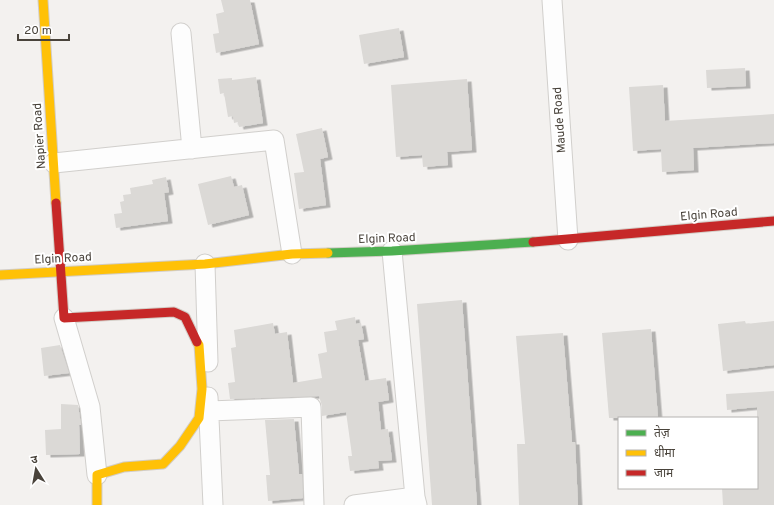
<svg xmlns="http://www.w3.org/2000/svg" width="774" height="505" font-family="Overpass,'Noto Sans Devanagari',sans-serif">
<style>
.building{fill:#dbd9d6;filter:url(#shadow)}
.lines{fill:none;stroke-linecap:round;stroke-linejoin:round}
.street-casing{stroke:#d1cfcc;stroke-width:21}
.fast-casing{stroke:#d2cdc6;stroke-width:11}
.slow-casing{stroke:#d2cdc6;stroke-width:11}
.jam-casing{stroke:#d2cdc6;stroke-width:11}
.street{stroke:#fdfdfd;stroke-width:19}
.fast{stroke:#4caf50;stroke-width:9}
.slow{stroke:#ffc107;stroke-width:9}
.jam{stroke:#c62828;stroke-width:9}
.labels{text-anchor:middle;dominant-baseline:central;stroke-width:4;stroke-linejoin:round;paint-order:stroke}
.street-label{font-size:12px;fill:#49433b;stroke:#fff}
</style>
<defs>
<filter id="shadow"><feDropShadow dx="4.5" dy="2.5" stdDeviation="0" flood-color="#0004"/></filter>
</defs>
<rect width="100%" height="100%" fill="#f3f1ef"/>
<path class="building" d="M221,0H250L259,44L216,53L213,34L219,33L216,14L224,12Z
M399,28L404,57L364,64L359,35Z
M745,68L746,86L707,88L706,70Z
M256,77L263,123L239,127L238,122L234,123L233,116L228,117L224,93L220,94L218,79L232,78V80Z
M467,79L472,150L447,152L448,165L423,167L422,155L396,157L391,85Z
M663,85L665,121L774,114V143L693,148L694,170L662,172L661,149L633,151L629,87Z
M322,128L328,157L320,159L326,205L299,209L294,173L304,172L296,134Z
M231,176L234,187L242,185L249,215L208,225L198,184Z
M166,177L169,192L164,193L168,221L116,228L114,214L122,213L120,202L124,201L123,195L131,194L130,188L153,184L152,180Z
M462,300L477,505H432L417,304Z
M355,317L356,324L361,323L364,339L358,340L365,381L386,378L389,400L378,402L381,430L388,429L392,460L378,461L379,468L350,471L348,456H352L351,448L346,412L322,416V406L319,396L230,399L228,383L235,382L231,348L236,347L234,330L273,323L275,334L287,332L293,383L322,378L318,354L327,352L324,332L337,330L335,321Z
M745,321L746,324L774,321V365L723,371L718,324Z
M651,329L658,418H609L602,333Z
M563,333L572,442H575L578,505H519L517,444H525L516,336Z
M60,345L69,373L44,376L41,348Z
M774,391V505H723L722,488H757V407L727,410L726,394Z
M61,404L78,405L81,425H79L80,454L46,455L45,430L61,429Z
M294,419L299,474H302L303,498L268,501L266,475H270L265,420Z"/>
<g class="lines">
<g class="street-casing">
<path id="street" d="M552,0L568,240
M181,33L192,149
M54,163L274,140L292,254
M392,251L415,497L417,505
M205,264L208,362
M64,318L90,407L97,475
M208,397L213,505
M209,411L311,407L314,505
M354,505L415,497"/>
</g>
<g class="fast-casing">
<path id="fast" d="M328,253L392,251L533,242"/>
</g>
<g class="slow-casing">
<path id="slow" d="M43,0L56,203
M0,275L205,264L292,254L328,253
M97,505V475L124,467L163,464L180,446L199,418L202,389L199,345L197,342"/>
</g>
<g class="jam-casing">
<path id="jam" d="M56,203L64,318L174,312L185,317L197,342
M533,242L774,221"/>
</g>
<use href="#street" class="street"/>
<use href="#fast" class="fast"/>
<use href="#slow" class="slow"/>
<use href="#jam" class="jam"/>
</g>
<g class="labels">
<g class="street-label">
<text transform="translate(560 120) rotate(-94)">Maude Road</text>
<text transform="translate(40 136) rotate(-94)">Napier Road</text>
<text transform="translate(709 215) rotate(-5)">Elgin Road</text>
<text transform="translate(387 239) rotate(-2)">Elgin Road</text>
<text transform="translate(63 259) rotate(-3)">Elgin Road</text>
</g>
</g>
<rect x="618" y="417" width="140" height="72" fill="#ffffff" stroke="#b6b4b1"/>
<rect x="626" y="430" width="20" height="6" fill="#4caf50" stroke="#b6b4b1"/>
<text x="654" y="437" font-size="12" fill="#49433b">तेज़</text>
<rect x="626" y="450" width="20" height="6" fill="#ffc107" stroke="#b6b4b1"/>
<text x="654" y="457" font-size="12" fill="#49433b">धीमा</text>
<rect x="626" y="470" width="20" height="6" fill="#c62828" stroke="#b6b4b1"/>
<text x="654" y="477" font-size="12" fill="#49433b">जाम</text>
<g transform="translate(36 469) rotate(349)" stroke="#ffffff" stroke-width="3" paint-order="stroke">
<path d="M0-3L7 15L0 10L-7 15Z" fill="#49433b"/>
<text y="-6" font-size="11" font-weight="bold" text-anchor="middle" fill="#49433b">उ</text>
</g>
<path d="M18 34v6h51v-6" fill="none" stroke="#49433b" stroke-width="2"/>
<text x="24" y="34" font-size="12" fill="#49433b" stroke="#ffffff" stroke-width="3" paint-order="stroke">20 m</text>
</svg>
